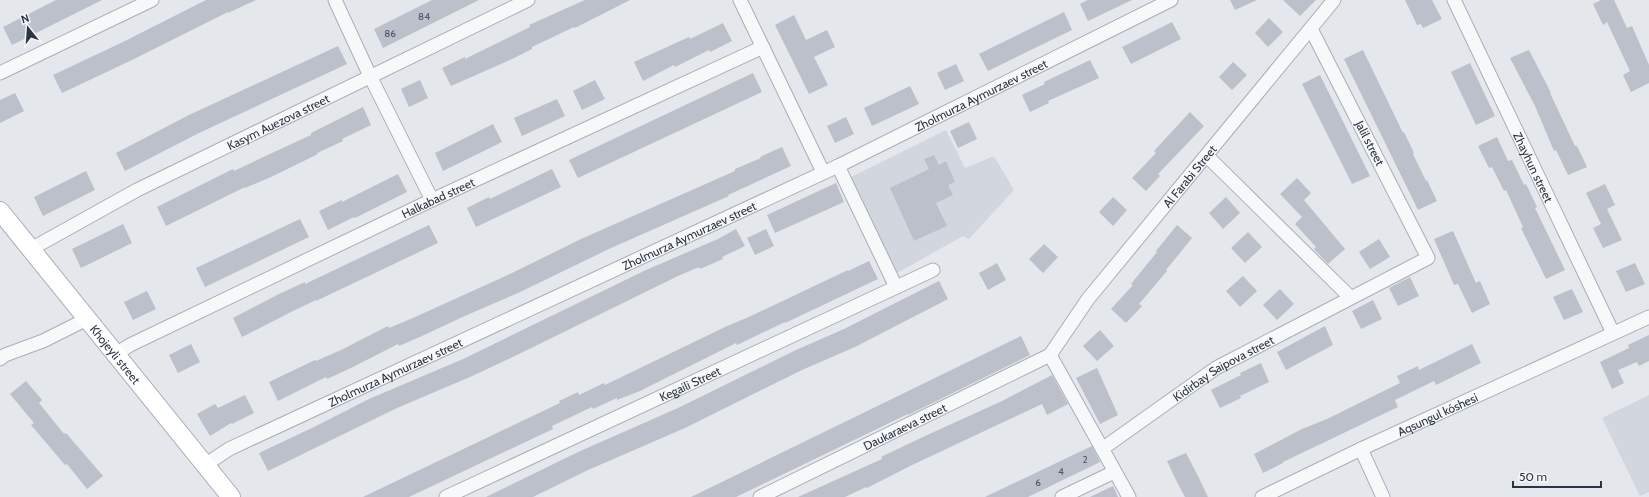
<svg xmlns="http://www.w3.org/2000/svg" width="1649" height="497" font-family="Cabin,sans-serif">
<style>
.built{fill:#d2d6de}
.building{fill:#bbc0ca}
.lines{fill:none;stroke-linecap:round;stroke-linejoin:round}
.street-casing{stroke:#a9aeb7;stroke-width:15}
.secondary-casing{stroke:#a9aeb7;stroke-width:20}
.street{stroke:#f7f8fa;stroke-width:13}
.secondary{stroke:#fff;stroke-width:18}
.labels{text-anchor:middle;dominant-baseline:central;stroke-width:3;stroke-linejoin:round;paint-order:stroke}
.number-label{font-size:10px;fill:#4f5766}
.street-label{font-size:12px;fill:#2b3445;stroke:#f4f6f9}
</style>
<rect width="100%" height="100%" fill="#e4e7ec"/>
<path class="built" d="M946,130L965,168L994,156L1014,190L969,239L963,236L897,273L851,177Z
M1649,395V492L1640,496L1602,418Z"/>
<path class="building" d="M56,0H102L12,45L3,27Z
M206,0H256L228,13V12L132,60L62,93L53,75L123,42Z
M432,0H479L383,48L374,29Z
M585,0H630L575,28L574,27L532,47V49L510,60L451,86L442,68L465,57V59L530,27L529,25Z
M1088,0H1132L1088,21L1080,4Z
M1230,0H1257L1235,10Z
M1283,0H1316L1300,16Z
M1405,0H1432L1442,19L1423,28L1421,24L1417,25Z
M1601,0H1614L1627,28L1632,26L1649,65V83L1631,92L1623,75L1630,71L1607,22L1603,25L1593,4Z
M1064,12L1072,30L988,71L979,54Z
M794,15L806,40L827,30L835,47L814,57L828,85L809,94L775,25Z
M1269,18L1283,32L1268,47L1255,33Z
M1172,22L1181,39L1131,64L1122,47Z
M723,23L732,41L710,52L709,50L675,67L674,65L643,81L634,62L689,37L690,39Z
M338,46L347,64L199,133L125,171L116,153L189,115Z
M1363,50L1403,133L1404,132L1414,153L1413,154L1426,181L1427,180L1437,201L1418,210L1344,59Z
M1529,50L1551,93H1550L1575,146H1577L1587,167L1568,175L1556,150L1554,151L1535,106L1510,58Z
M1090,60L1099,78L1048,101L1049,103L1030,112L1022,95L1045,84L1044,82Z
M1233,62L1247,75L1232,90L1219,77Z
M1470,63L1495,116L1476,125L1451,72Z
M956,64L964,81L945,90L937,73Z
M753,73L762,92L578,178L569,160Z
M1320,75L1370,176L1352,184L1302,84Z
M420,80L428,98L409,107L401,89Z
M595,80L605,99L582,110L573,91Z
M910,86L919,104L872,126L864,108Z
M15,93L24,111L0,123V100Z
M557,99L565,116L522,136L514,118Z
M363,107L371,125L342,139L343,141L317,153L318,154L271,177L245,188V187L166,226L157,207L233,169L234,171L259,159L311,135V133Z
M1190,112L1204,126L1158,174L1160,176L1146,191L1132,178L1156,153L1154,151Z
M846,117L854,134L835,143L827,126Z
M969,122L977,139L958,148L950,131Z
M493,124L502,142L443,171L435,153Z
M1497,137L1508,161L1512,160L1524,185L1526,184L1537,207L1535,208L1565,270L1546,279L1521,228L1523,227L1506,190L1504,191L1492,167L1489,168L1478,146Z
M782,147L791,166L728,195L729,196L611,248L518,293L467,315L422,336L399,346L398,344L351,368L327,379L326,377L278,401L269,382L315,360L316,361L341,350L388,326L389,328L413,318L510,274L581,239L735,171V169L761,158L760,157Z
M934,155L939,165L946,161L955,182L948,185L953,195L936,203L947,226L914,241L890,188L929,169L924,159Z
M552,169L561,187L476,227L467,208L489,197L490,199Z
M86,171L95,190L43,216L34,197Z
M398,174L407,192L355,218L354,217L328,230L319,211L342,200V202Z
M1297,178L1311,193L1304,200L1345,249L1328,264L1314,249L1316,247L1295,224L1302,217L1280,194Z
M836,183L844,202L775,233L767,215Z
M1605,184L1615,205L1607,209L1622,240L1603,248L1593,228L1601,224L1586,193Z
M1113,197L1127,210L1113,226L1099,212Z
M1226,197L1240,213L1223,229L1209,213Z
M300,219L309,237L205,287L196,268Z
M123,224L132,243L81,268L72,249Z
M429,225L438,243L316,301V300L291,312L242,337L233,318L279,294L305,282V284Z
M1177,225L1192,238L1166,270L1167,271L1139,304L1142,306L1126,323L1111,309L1133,285L1131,284L1157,252L1156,251Z
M736,229L745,246L722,257L723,259L700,269L699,267L678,276L517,355L470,377L397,408L268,471L259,453L314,427L369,399L463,359L646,270L718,239Z
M766,229L774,246L755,255L747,238Z
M1453,231L1476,283L1480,281L1490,304L1472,313L1458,284L1454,285L1434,239Z
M1248,232L1262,247L1245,263L1231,248Z
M1379,239L1390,257L1370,269L1359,252Z
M1044,244L1058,257L1043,273L1029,259Z
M869,261L878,279L785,323V322L737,345L736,343L640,391L617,400V398L593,409L592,407L552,426L553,429L409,497H363L560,403L559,401L578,392L579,395L604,383L605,385L725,327L751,316L848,270V271Z
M997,263L1006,280L988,290L979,273Z
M1635,263L1645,284L1626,292L1616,271Z
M1243,276L1257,291L1240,307L1226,291Z
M1410,277L1419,296L1398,306L1389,288Z
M939,281L948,299L855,347L802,370L685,428L588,470L533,497H486L578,452L678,408L796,350L844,329Z
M1280,289L1294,304L1277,320L1263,305Z
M1572,289L1583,312L1564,320L1553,297Z
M147,291L156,309L133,320L124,302Z
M1373,300L1382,319L1361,329L1352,311Z
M1325,326L1333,345L1286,370L1277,352Z
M1100,330L1114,346L1097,361L1083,346Z
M1649,335V361L1639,366L1637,362L1618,370L1624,383L1612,389L1600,362L1629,348L1628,345Z
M1021,336L1030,355L908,415V414L736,497H691Z
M191,344L200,362L178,373L169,355Z
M1472,344L1481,363L1436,385L1434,381L1395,400L1398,407L1283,462V463L1263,473L1254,454L1302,429L1327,419L1400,383L1397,376L1418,366L1419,370Z
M1261,363L1269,382L1240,396L1241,398L1220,408L1211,390L1241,375L1240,373Z
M1097,368L1118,415L1100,424L1076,378Z
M1052,375L1068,404L1047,415L1042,404L910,466L867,488L866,487L845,497H798L882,459L881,457L925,436L1002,401Z
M26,381L42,400L39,403L64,434L66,433L103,476L87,489L67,464L65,465L31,425L34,423L10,394Z
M245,395L254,413L232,424L231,423L210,436L197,414L215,404L218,408Z
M1092,446L1100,462L1028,497H985Z
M1186,453L1198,476L1208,497H1185L1177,482L1167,461Z
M1113,486L1118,497H1090Z"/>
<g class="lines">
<g class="street-casing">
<g id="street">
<path d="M335,0L370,76L432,200"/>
<path d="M740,0L823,172"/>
<path id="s1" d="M1454,0L1613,333"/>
<path d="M0,73L152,0"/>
<path d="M1207,156L1350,297"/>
<path d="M838,166L896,287"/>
<path id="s2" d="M31,249L137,190L528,0"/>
<path id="s3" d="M116,354L130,345L432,200L763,47"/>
<path d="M1050,355L1129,497"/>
<path d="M0,359L5,355L43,341L87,319"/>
<path id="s4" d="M1102,449L1216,368L1428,258L1311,29"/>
<path d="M1361,449L1383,497"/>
<path id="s5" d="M205,465L229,449L838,166L1171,0"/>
<path id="s6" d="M446,497L933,270"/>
<path id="s7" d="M760,497L1050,355L1088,299L1334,0"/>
<path d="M1062,497L1114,472"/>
<path id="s8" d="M1262,497L1361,449L1649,317"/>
</g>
</g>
<g class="secondary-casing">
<g id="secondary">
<path id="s9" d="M0,211L231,497"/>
</g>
</g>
<use href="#street" class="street"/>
<use href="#secondary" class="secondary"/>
</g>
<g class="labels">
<g class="number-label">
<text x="424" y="16">84</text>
<text x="390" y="33">86</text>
<text x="1085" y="459">2</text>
<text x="1061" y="471">4</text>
<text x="1038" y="482">6</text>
</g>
<g class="street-label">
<text stroke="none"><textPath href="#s5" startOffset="860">Zholmurza Aymurzaev street</textPath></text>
<text stroke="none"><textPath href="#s2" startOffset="278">Kasym Auezova street</textPath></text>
<text transform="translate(1370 143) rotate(63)">Jalil street</text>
<text stroke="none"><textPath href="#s1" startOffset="185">Zhayhun street</textPath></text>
<text stroke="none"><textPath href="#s7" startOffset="550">Al Farabi Street</textPath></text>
<text stroke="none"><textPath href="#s3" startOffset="358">Halkabad street</textPath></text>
<text stroke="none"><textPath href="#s5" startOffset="536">Zholmurza Aymurzaev street</textPath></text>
<text stroke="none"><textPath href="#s9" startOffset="184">Khojeyli street</textPath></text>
<text stroke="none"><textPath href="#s4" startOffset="146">Kidirbay Saipova street</textPath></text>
<text stroke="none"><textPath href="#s5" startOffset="212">Zholmurza Aymurzaev street</textPath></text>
<text stroke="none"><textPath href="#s6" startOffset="269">Kegaili Street</textPath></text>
<text stroke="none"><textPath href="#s8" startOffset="194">Aqsungul kóshesi</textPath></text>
<text stroke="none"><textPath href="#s7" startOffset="161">Daukaraeva street</textPath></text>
</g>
</g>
<g transform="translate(28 28) rotate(343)" stroke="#f4f6f9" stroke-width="3" paint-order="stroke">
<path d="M0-3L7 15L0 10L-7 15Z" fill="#2b3445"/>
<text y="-6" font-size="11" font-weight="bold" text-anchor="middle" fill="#2b3445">N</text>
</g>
<path d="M1513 481v6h88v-6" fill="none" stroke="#2b3445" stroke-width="2"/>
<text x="1519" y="481" font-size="12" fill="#2b3445" stroke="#f4f6f9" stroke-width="3" paint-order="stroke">50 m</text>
</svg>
